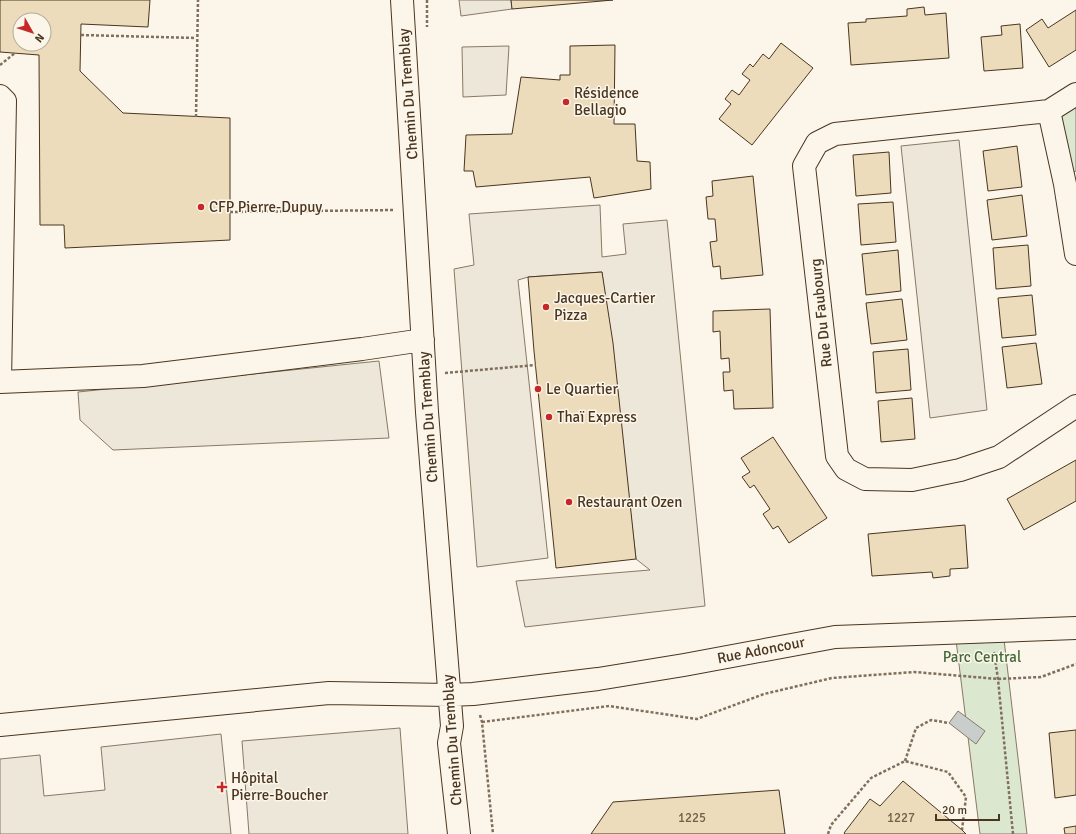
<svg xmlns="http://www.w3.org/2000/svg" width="1076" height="834" font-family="Signika,sans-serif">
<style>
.green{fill:#dce7d0;stroke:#887966}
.parking{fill:#ede7d9;stroke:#887966}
.water{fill:#c9cecd;stroke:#887966}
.building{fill:#ecdcbc;stroke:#4a3520;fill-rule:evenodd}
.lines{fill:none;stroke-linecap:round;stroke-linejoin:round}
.minor-casing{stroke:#4a3520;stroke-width:24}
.path{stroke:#7f6f5c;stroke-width:2.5;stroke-dasharray:3 2;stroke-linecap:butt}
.minor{stroke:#fbf6e9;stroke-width:22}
.poi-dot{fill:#c62828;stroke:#fbf6e9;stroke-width:1.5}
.labels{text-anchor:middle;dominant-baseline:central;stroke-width:3;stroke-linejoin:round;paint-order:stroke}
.number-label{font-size:13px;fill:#725f47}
.poi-label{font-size:15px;fill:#4a3520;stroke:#fbf6e9;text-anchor:start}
.street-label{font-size:15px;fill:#4a3520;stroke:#fbf6e9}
.park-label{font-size:15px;fill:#436837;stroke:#fbf6e9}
</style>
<rect width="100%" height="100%" fill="#fbf6e9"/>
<path class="green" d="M1076,101V171L1070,174L1056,114Z
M1003,631L1027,834H980L955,632Z"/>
<path class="parking" d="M459,0H511L512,9L461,16Z
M509,46L506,95L463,97L462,47Z
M959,140L987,410L930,418L901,146Z
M600,205L602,257L626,254L623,224L667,220L705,606L525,627L516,581L650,570L636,559L602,272L528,277L518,280L548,558L477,567L454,269L474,265L469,214Z
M379,361L389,438L113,450L80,420L78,392Z
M400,728L408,834H249L242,741Z
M221,734L231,834H0V759L40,755L44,796L105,790L101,747Z"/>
<path class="water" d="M958,711L985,731L976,744L949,723Z"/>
<path class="building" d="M0,0H150L148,27L81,24L80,71L123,113L230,118V240L65,248L64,225H40L39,55L0,52ZM20,20H44V44H20Z
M511,0H613L512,9Z
M924,7L925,15L946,13L949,58L851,65L848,23L866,22V19L907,16V9Z
M1076,10V50L1049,67L1026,30L1042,19L1048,28Z
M1020,24L1023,68L984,71L981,37L1002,35L1001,26Z
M781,43L813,68L752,145L719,119L731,104L725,99L732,90L739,95L750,80L742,74L750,64L753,67L763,54L769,59Z
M615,45L614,124H635L637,161L650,162L651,189L594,198L590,177L476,187L473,171H464L466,135L512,134L521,77L560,80V75H570V46Z
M1017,146L1022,187L988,191L983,151Z
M889,152L891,193L856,196L853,155Z
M753,176L763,275L721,279L720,266L713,267L710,242L717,241L715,219H708L706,197L713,196L712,181Z
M1022,195L1027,236L992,240L987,200Z
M893,202L896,242L861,245L858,204Z
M1028,245L1031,286L996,289L993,248Z
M898,250L901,291L866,295L862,254Z
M602,272L613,343L636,559L556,568L534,351L528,277Z
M1032,295L1036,335L1002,338L998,298Z
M902,299L907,340L871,344L866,303Z
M770,309L773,408L734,409L733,390L724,391L723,372H730L729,358L721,359L720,331L713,332V311Z
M1036,343L1042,384L1007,388L1002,347Z
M908,349L911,390L876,393L873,352Z
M912,398L915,439L881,442L878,401Z
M773,437L827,518L789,543L778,526L773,529L763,514L770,509L754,485L750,488L742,477L750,472L741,458Z
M1076,460V501L1024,530L1007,499Z
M965,525L968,568L950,569V576L933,578L932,572L872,576L868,534Z
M1076,730V795L1055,798L1049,733Z
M903,781L962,830L966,834H845L844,833L870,799L880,806Z
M779,790L785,834H591L613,802Z
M1076,826V834H1065L1064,828Z"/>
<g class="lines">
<g class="minor-casing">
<path id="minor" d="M402,0L427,412L452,726L449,743L459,834
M1076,94L1049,111L835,134L817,143L804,166L837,456L846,469L865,479L912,480L960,470L999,457L1076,406
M0,96L5,101L0,382
M1049,111L1065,184L1076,254
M0,382L143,376L362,349L423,340
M0,725L329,693L449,695L473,694L598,679L684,665L835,637L1076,628"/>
</g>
<path class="path" d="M427,0V27
M81,35L196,38
M0,65L15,53
M196,117L198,0
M230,212L394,210
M445,373L536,365
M994,652L998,679L1013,834
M480,715L482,722L493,834
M482,722L609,706L697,719L764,694L832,678L914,672L998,679L1041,677L1076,664
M905,761L916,728L931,720L949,723
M828,834L831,825L871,778L905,761L948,772L966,797L962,830"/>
<use href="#minor" class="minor"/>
</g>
<g class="poi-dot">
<circle cx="566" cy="102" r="4"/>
<circle cx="201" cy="207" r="4"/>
<circle cx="546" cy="307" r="4"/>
<circle cx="538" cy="389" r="4"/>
<circle cx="549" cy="417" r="4"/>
<circle cx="569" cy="502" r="4"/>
<path d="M220 781h4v4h4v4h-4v4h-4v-4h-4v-4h4z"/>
</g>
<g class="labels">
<g class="number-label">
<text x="692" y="818">1225</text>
<text x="901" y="818">1227</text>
</g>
<g class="poi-label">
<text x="574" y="93">Résidence<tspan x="574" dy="17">Bellagio</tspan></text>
<text x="209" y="207">CFP Pierre-Dupuy</text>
<text x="554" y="298">Jacques-Cartier<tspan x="554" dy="17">Pizza</tspan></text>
<text x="546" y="389">Le Quartier</text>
<text x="557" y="417">Thaï Express</text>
<text x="577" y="502">Restaurant Ozen</text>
<text x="231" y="778">Hôpital<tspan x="231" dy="17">Pierre-Boucher</tspan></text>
</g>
<g class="street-label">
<text transform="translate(408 94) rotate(-94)">Chemin Du Tremblay</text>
<text transform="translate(821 313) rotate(-96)">Rue Du Faubourg</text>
<text transform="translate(428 417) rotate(-94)">Chemin Du Tremblay</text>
<text transform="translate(761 650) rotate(-11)">Rue Adoncour</text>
<text transform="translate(452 740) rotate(-94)">Chemin Du Tremblay</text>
</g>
<g class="park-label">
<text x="982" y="657">Parc Central</text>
</g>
</g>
<g transform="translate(32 32) rotate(129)"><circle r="19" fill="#fbf6e9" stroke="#b4a999"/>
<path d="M0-3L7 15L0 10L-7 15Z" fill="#c62828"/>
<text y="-6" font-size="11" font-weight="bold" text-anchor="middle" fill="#4a3520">N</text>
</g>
<path d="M936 814v6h63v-6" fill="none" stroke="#4a3520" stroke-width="2"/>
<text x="942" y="814" font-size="12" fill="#4a3520" stroke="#fbf6e9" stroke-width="3" paint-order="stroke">20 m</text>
</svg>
